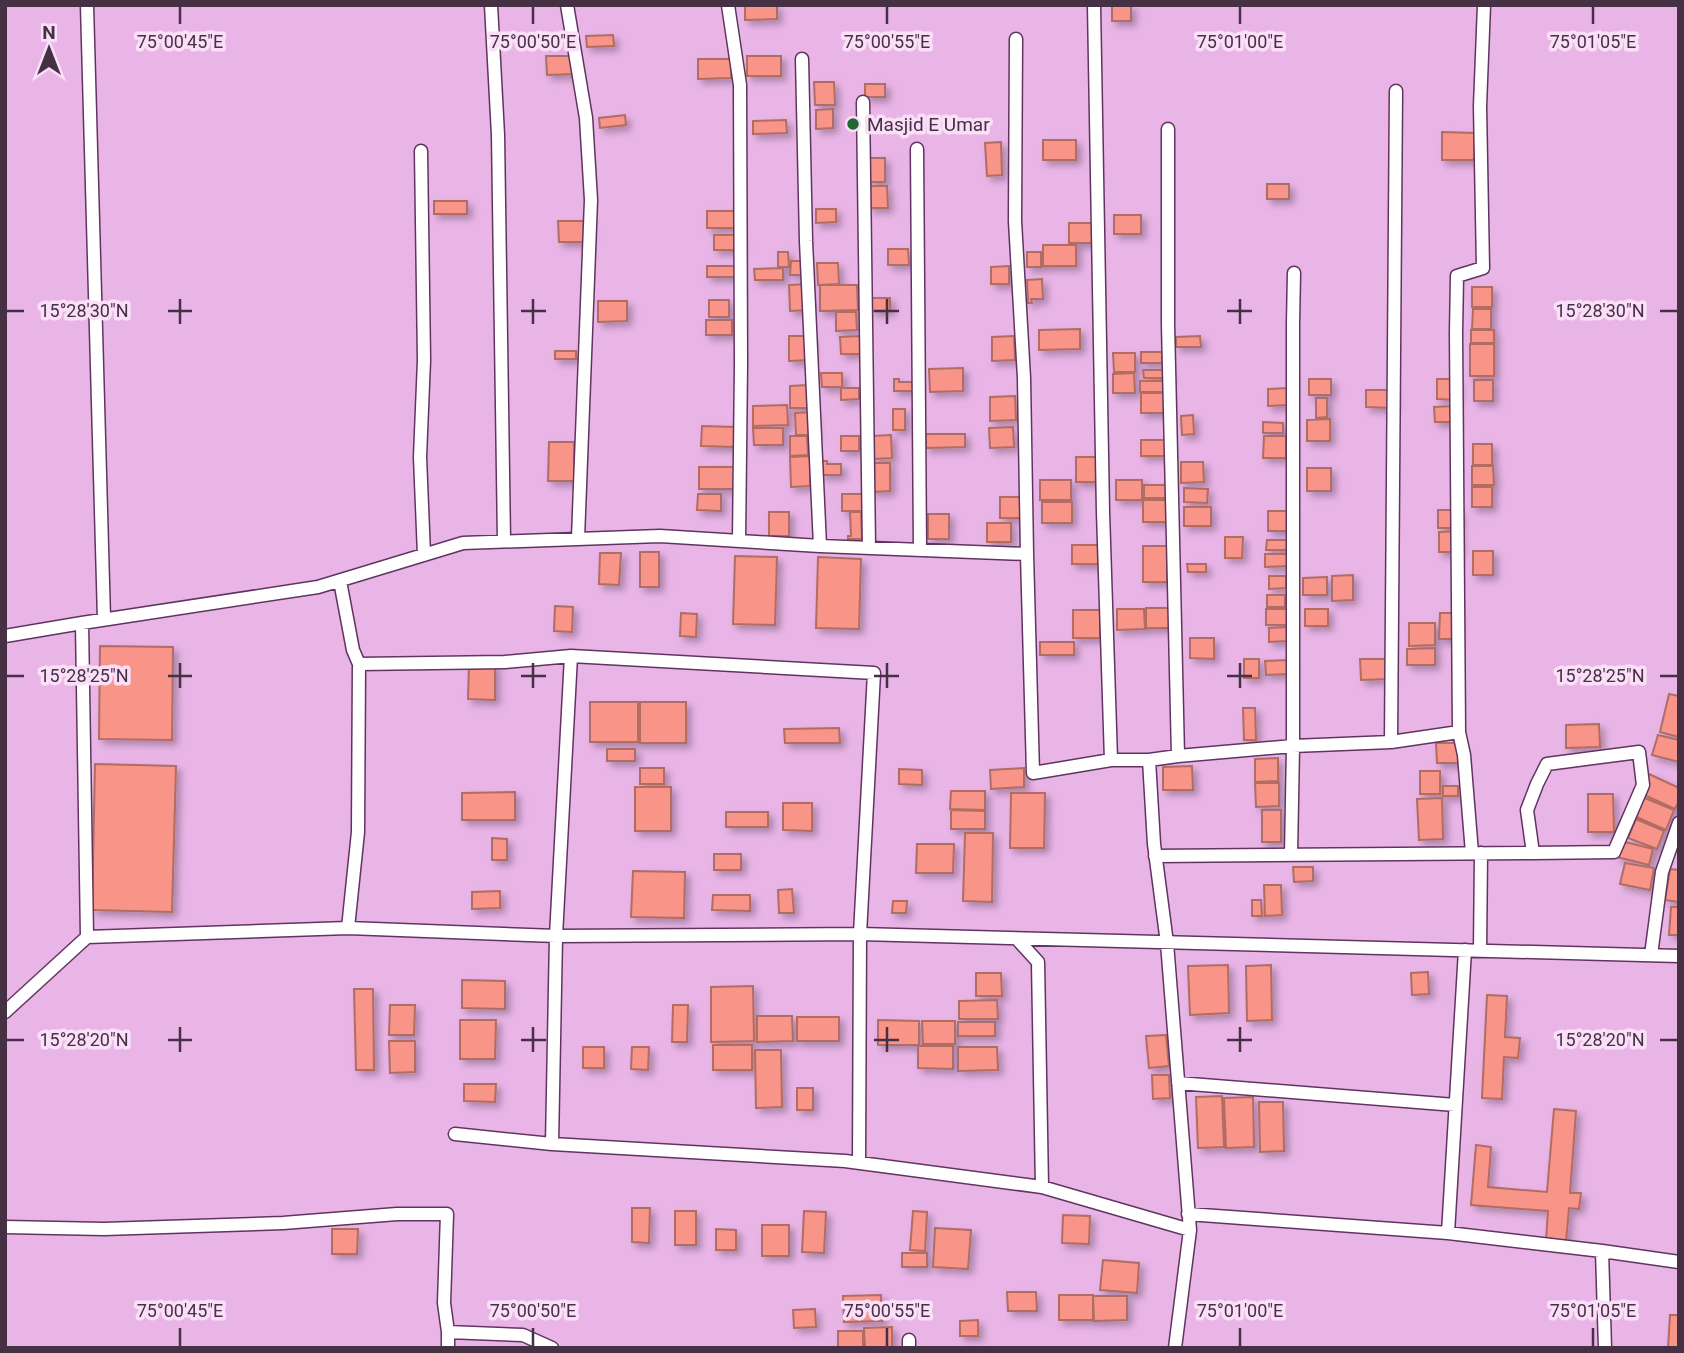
<svg xmlns="http://www.w3.org/2000/svg" width="1684" height="1353" font-family="Roboto,sans-serif">
<style>
.building{fill:#f99488;stroke:#b16c64;stroke-width:2;filter:url(#shadow)}
.lines{fill:none;stroke-linecap:round;stroke-linejoin:round}
.minor-casing{stroke:#603460;stroke-width:15}
.minor{stroke:#fff;stroke-width:12}
.ticks{fill:none;stroke:#453044;stroke-width:2.5}
.poi-dot{fill:#226631;stroke:#fbdff9;stroke-width:2.5}
.labels{text-anchor:middle;dominant-baseline:central;stroke-width:7;stroke-linejoin:round;paint-order:stroke}
.poi-label{font-size:19px;fill:#453044;stroke:#fbdff9;text-anchor:start}
.ticks-label{font-size:18px;text-anchor:middle;fill:#453044;stroke:#fbdff9;stroke-width:7;stroke-linejoin:round;paint-order:stroke}
</style>
<defs>
<filter id="shadow"><feDropShadow dx="4.5" dy="4.5" stdDeviation="3.5" flood-color="#0004"/></filter>
</defs>
<rect width="100%" height="100%" fill="#e9b5e7"/>
<path class="building" d="M777,5V19L745,20V6Z
M1112,5H1131V21H1112Z
M613,35L614,46L587,47L586,36Z
M546,56H574L575,74L547,75Z
M747,56H781V76H747Z
M698,59H731V78L698,79Z
M814,82H834L835,105H815Z
M865,84H885V97H865Z
M833,109V128L816,129V110Z
M625,115L626,125L600,128L599,118Z
M786,120L787,133L753,134V121Z
M1442,132L1475,133L1474,160H1442Z
M1043,140H1076V160H1043Z
M1001,142L1002,175L987,176L985,143Z
M869,158H885V182H869Z
M1267,184H1289V199H1267Z
M868,186H887L888,208H869Z
M434,201H467V214H434Z
M816,209H836V222L816,223Z
M707,211H738V228H707Z
M1114,215H1141V234H1114Z
M558,221H587V242H559Z
M1069,223H1094V243H1069Z
M714,235H739V250H714Z
M1043,245H1076V266H1043Z
M888,249H908L909,265H888Z
M778,252H788L789,267H778Z
M1027,252H1041V267H1027Z
M791,261H807V275H790Z
M817,263H838L839,284L818,285Z
M707,266H737V277H707Z
M1009,266V284H991V267Z
M783,268V280H755L754,269Z
M1042,279L1043,299H1031L1032,303H1028L1027,280Z
M807,284L809,310L790,311L789,285Z
M820,285H857L858,310L820,311Z
M1472,287H1492V307H1472Z
M871,298H890V311H871Z
M709,300H729V317H709Z
M598,301H627V321L598,322Z
M1473,309H1491V329H1472Z
M836,312H856L857,330L836,331Z
M706,320H732V335H706Z
M1080,329V349L1039,350V330Z
M1471,330H1494V343H1471Z
M789,336H810V360L789,361Z
M860,336V354H841L840,337Z
M1014,336L1015,360L992,361V337Z
M1200,336L1201,347H1176V337Z
M1470,344H1494V376H1470Z
M555,351H576V359H555Z
M1141,352H1162V363H1141Z
M1113,353H1135V372H1114Z
M963,368V391L930,392L929,369Z
M1143,370H1168L1169,378H1144Z
M821,373H842V387H822Z
M1134,373L1135,393H1113V374Z
M894,379H899V382H913V391H894Z
M1309,379H1331V395H1309Z
M1437,379H1457V400L1437,399Z
M1474,380H1493V401H1474Z
M1140,381H1166V392H1140Z
M808,385L809,408H790V386Z
M841,388H859V399L841,400Z
M1288,388V405L1268,406V389Z
M1366,390H1392V408L1366,407Z
M1141,393H1166V413H1141Z
M1015,396L1016,420L990,421V397Z
M1316,398H1327V417L1316,418Z
M787,405L788,425L753,426V406Z
M1454,406V422H1435L1434,407Z
M893,409H905V430H893Z
M813,412L814,435H796L795,413Z
M1193,415L1194,434L1182,435L1181,416Z
M1330,419V441H1307V420Z
M1263,422L1283,423V433H1263Z
M702,426L735,427V447L701,446Z
M1013,427L1014,447L990,448L989,428Z
M753,428H783V445H754Z
M926,434H965V447L926,448Z
M891,435L892,458L872,459V436Z
M790,436H807L808,455L790,456Z
M841,436H859V451H841Z
M1264,436H1286V458H1263Z
M1141,440H1166V456H1141Z
M549,442H574V481H548Z
M1473,444H1492V465H1473Z
M810,456V486L791,487L790,457Z
M1076,457H1098V482H1076Z
M821,461H827V464H841V475H821Z
M1181,462H1203L1204,482L1181,483Z
M872,463H890V491L872,492Z
M1472,466H1493L1494,485H1472Z
M699,467H735V489H699Z
M1307,468H1331V491H1307Z
M1040,480H1071V500H1040Z
M1116,480H1142V500H1116Z
M1144,485H1167V498H1144Z
M1472,487H1492V507H1472Z
M1184,488L1208,489L1207,503L1184,502Z
M698,494H721V511L697,510Z
M842,494H862V511H842Z
M1000,497H1020V518H1000Z
M1143,500H1168V522H1143Z
M1042,502H1072V523H1042Z
M1184,507H1211V526H1184Z
M1438,510H1459V528H1438Z
M1268,511H1288V531H1268Z
M769,512H789V536H769Z
M850,512H861L862,539H848V536H851Z
M928,514H949V539H928Z
M987,523H1011V542H987Z
M1458,531L1459,552H1439V532Z
M1225,537H1243L1242,558H1225Z
M1267,540H1290V550H1266Z
M1072,545H1098V564H1072Z
M1143,546H1167V582H1143Z
M1473,551H1493V575H1473Z
M640,552H659V587H640Z
M600,553H621L619,585L599,584Z
M1265,554H1289V566L1265,567Z
M735,556L777,557L775,625L733,624Z
M818,557L861,559L859,629L816,628Z
M1187,564H1206V572H1188Z
M1353,575V600L1332,601V576Z
M1269,576H1286V588L1269,589Z
M1327,577V595H1303V578Z
M1267,595H1285V607H1267Z
M555,606L573,607L572,632L554,631Z
M1146,608H1171V628H1146Z
M1117,609H1144L1145,629L1117,630Z
M1266,609H1289V625H1266Z
M1305,609H1328V626H1305Z
M1073,610H1100V638H1073Z
M681,613L697,614L696,637L680,636Z
M1440,613H1457L1456,639H1439Z
M1409,623H1435V645L1409,646Z
M1287,627V641L1269,642V628Z
M1190,638H1214V659L1190,658Z
M1040,642H1074V655H1040Z
M100,646L173,647L172,740L99,739Z
M1435,648V665H1407V649Z
M1244,659H1259V678H1244Z
M1360,659H1388V679L1361,680Z
M1288,660L1289,674L1266,675L1265,661Z
M469,664H495V700L468,699Z
M1669,694L1679,696V737L1660,732Z
M590,702H638V742H590Z
M640,702H686V743H640Z
M1243,708H1255L1256,740H1244Z
M1599,724L1600,747L1566,748V725Z
M839,728L840,743H785L784,729Z
M1658,735L1679,740V762L1652,755Z
M1436,743H1459L1460,763H1437Z
M607,749H635V761H607Z
M1278,758V781L1255,782V759Z
M95,764L176,766L172,912L92,910Z
M1192,766L1193,790H1163V767Z
M640,768H664V784H640Z
M1024,768V787L991,789L990,770Z
M899,769L922,770V785L899,784Z
M1420,771H1440V794H1420Z
M1649,774L1679,788V801L1675,809L1640,793Z
M1255,783H1279V806L1256,807Z
M1443,786H1458V796H1443Z
M635,787H671V831H635Z
M951,791H985V810L950,809Z
M515,792V820H462V793Z
M1011,793H1045L1044,848H1010Z
M1588,794H1613L1614,832H1588Z
M1640,796L1674,810L1666,830L1632,815Z
M1442,798L1443,839L1419,840L1417,799Z
M783,803H812V831L783,830Z
M951,810L985,811V829H951Z
M1262,810H1281V842H1262Z
M726,812H768V827H726Z
M1636,819L1664,831L1657,849L1628,838Z
M965,833H993L992,902L963,901Z
M492,838L507,839V860H492Z
M1621,841L1653,849L1649,865L1617,857Z
M917,844H954L953,873H916Z
M714,854H741V870H714Z
M1625,863L1654,868L1650,890L1620,884Z
M1293,867H1313V881L1294,882Z
M1670,869L1679,870V902L1665,900Z
M633,871L685,872L684,918L631,917Z
M1264,885H1281L1282,915L1265,916Z
M792,889L794,913H779L778,890Z
M500,891V908L472,909V892Z
M713,895H750V911L712,910Z
M1252,900H1261L1262,916H1252Z
M893,901H907L906,913H892Z
M1671,907H1679V935H1669Z
M1228,965L1229,1013L1190,1015L1188,966Z
M1271,965L1272,1020L1247,1021L1246,966Z
M1428,972L1429,994L1412,995L1411,973Z
M976,973H1001L1002,996H976Z
M462,980L505,981V1009L462,1008Z
M753,986L754,1041L711,1042V987Z
M354,989H373L374,1070H356Z
M1487,995L1507,996L1505,1037L1520,1038L1518,1058L1504,1057L1502,1099L1482,1098Z
M997,1000L998,1019H959V1001Z
M390,1005H415L414,1035H389Z
M673,1005H688L687,1042H672Z
M757,1016H792L793,1041L757,1042Z
M797,1017H839V1041H797Z
M460,1020H496L495,1059H460Z
M878,1020L919,1021V1045H878Z
M922,1021H955V1044H923Z
M958,1022H995V1036H958Z
M1166,1035L1169,1066L1149,1068L1146,1036Z
M389,1041H415V1072L390,1073Z
M713,1045H752V1070H713Z
M918,1046H953V1069L918,1068Z
M583,1047H604V1068H583Z
M632,1047H649L648,1070L631,1069Z
M958,1047H997L998,1070L958,1071Z
M755,1050H781L782,1107L756,1108Z
M1152,1075H1169L1170,1098L1153,1099Z
M464,1084H496L495,1102L464,1101Z
M797,1088H813V1110H797Z
M1222,1096L1224,1147L1198,1148L1196,1097Z
M1253,1097L1254,1147L1226,1148L1224,1098Z
M1259,1102H1283L1284,1151L1260,1152Z
M1554,1109L1576,1111L1570,1193H1581L1579,1209L1569,1208L1566,1242L1546,1240L1548,1211L1471,1205L1476,1145L1491,1147L1488,1187L1547,1192Z
M632,1208H650L649,1243L632,1242Z
M675,1211H696V1245H675Z
M804,1211L826,1212L824,1253L802,1252Z
M913,1211L927,1212L925,1251L910,1250Z
M1063,1215L1090,1216L1089,1244L1062,1243Z
M762,1225H789V1256H762Z
M935,1228L971,1230L968,1269L933,1267Z
M332,1229H358L357,1254H332Z
M716,1229L736,1230V1250H716Z
M902,1253H927V1267H902Z
M1103,1260L1139,1263L1137,1293L1100,1290Z
M1007,1292H1036L1037,1311H1008Z
M881,1295L882,1321L844,1322L843,1296Z
M1059,1295H1093V1320H1059Z
M1093,1296H1127V1320L1094,1321Z
M815,1309L816,1327L794,1328L793,1310Z
M1670,1315H1679V1348H1668Z
M978,1320V1336H960V1321Z
M892,1327V1348H865L864,1328Z
M838,1331H863V1348H838Z"/>
<g class="lines">
<g class="minor-casing">
<path id="minor" d="M87,5L104,619
M491,5L498,135L504,541
M567,5L586,118L591,200L578,538
M728,5L740,85L741,364L739,540
M1094,5L1103,512L1111,760
M1016,39L1015,221L1024,378L1027,554
M802,59L806,241L820,546
M863,102L869,548
M1168,129V324L1178,756
M917,149L920,550
M421,151L424,360L420,457L424,555
M340,581L353,650L359,664L358,832L348,928
M82,623L87,937L348,928L556,936L860,934L859,1163
M5,636L82,623L318,587L463,543L660,536L820,546L1027,554L1033,773L1111,760H1149L1178,756L1293,746L1391,742L1459,732L1456,333L1457,276L1483,268L1480,106L1484,5
M359,664L505,662L571,656
M1459,732L1464,755L1472,853
M1391,742L1396,91
M1149,760L1154,844L1167,943L1190,1230L1175,1348
M1291,855L1293,746V323L1294,273
M1155,856L1533,853L1527,810L1537,784L1547,764L1639,752L1643,785L1614,852L1533,853
M1017,939L1038,962L1042,1187
M1480,951L1481,853
M1651,955L1662,872L1679,823
M5,1012L87,937
M1178,1083L1455,1105
M455,1134L552,1144L845,1161L1042,1187L1190,1230
M552,1144L556,936L571,656L874,673L860,934L1679,956
M1188,1214L1448,1233L1465,950
M5,1227L104,1229L283,1223L397,1214H447L444,1303L448,1332V1348
M1448,1233L1602,1251
M448,1332L523,1335L552,1348
M909,1348V1340
M1605,1348L1602,1251L1679,1262"/>
</g>
<use href="#minor" class="minor"/>
</g>
<path class="ticks" d="M180,7V24M533,7V24M887,7V24M1240,7V24M1593,7V24M180,299V324M533,299V324M887,299V324M1240,299V324M7,311H24M168,311H192M521,311H546M874,311H899M1227,311H1252M1660,311H1677M180,663V688M533,663V688M887,663V688M1240,663V688M7,676H24M168,676H192M521,676H546M874,676H899M1227,676H1252M1660,676H1677M180,1027V1052M533,1027V1052M887,1027V1052M1240,1027V1052M7,1040H24M168,1040H192M521,1040H546M874,1040H899M1227,1040H1252M1660,1040H1677M180,1328V1346M533,1328V1346M887,1328V1346M1240,1328V1346M1593,1328V1346"/>
<circle class="poi-dot" cx="853" cy="124" r="7"/>
<g class="labels">
<g class="poi-label">
<text x="867" y="124">Masjid E Umar</text>
</g>
</g>
<g class="ticks-label">
<text x="180" y="48">75°00'45"E</text>
<text x="533" y="48">75°00'50"E</text>
<text x="887" y="48">75°00'55"E</text>
<text x="1240" y="48">75°01'00"E</text>
<text x="1593" y="48">75°01'05"E</text>
<text x="84" y="317">15°28'30"N</text>
<text x="1600" y="317">15°28'30"N</text>
<text x="84" y="682">15°28'25"N</text>
<text x="1600" y="682">15°28'25"N</text>
<text x="84" y="1046">15°28'20"N</text>
<text x="1600" y="1046">15°28'20"N</text>
<text x="180" y="1317">75°00'45"E</text>
<text x="533" y="1317">75°00'50"E</text>
<text x="887" y="1317">75°00'55"E</text>
<text x="1240" y="1317">75°01'00"E</text>
<text x="1593" y="1317">75°01'05"E</text>
</g>
<rect width="1684" height="1353" fill="none" stroke="#453044" stroke-width="14"/>
<g transform="translate(49 49)" stroke="#fbdff9" stroke-width="5" paint-order="stroke">
<path d="M0-5L12 26L0 18L-12 26Z" fill="#453044"/>
<text y="-10" font-size="19" font-weight="bold" text-anchor="middle" fill="#453044">N</text>
</g>
</svg>
